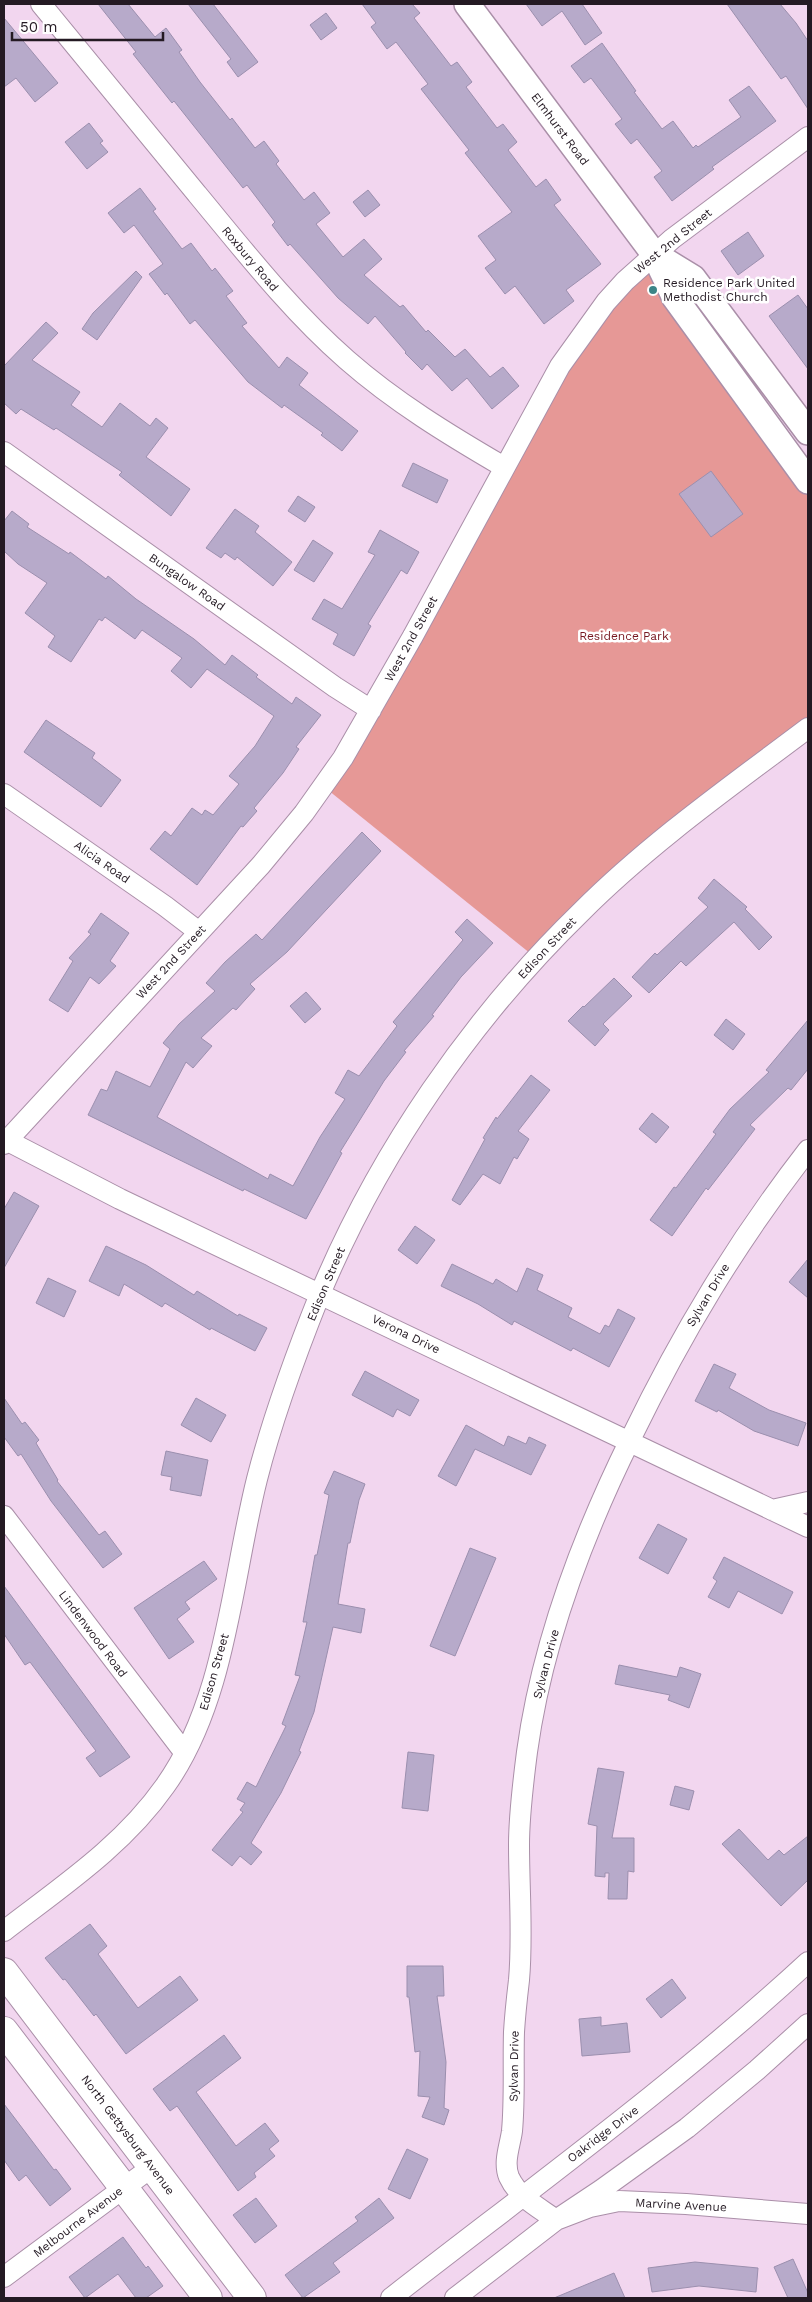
<svg xmlns="http://www.w3.org/2000/svg" width="812" height="2302" font-family="'Work Sans',sans-serif">
<style>
.green{fill:#e69896}
.building{fill:#b7aaca;stroke:#9b8fae}
.lines{fill:none;stroke-linecap:round;stroke-linejoin:round}
.minor-casing{stroke:#aa8fa8;stroke-width:22}
.tertiary-casing{stroke:#aa8fa8;stroke-width:28}
.secondary-casing{stroke:#aa8fa8;stroke-width:30}
.minor{stroke:#fff;stroke-width:20}
.tertiary{stroke:#fff;stroke-width:25}
.secondary{stroke:#fff;stroke-width:28}
.poi-dot{fill:#3c8587;stroke:#fff;stroke-width:2}
.labels{text-anchor:middle;dominant-baseline:central;stroke-width:5;stroke-linejoin:round;paint-order:stroke}
.street-label{font-size:12px;fill:#241a23;stroke:#fff}
.poi-label{font-size:12px;fill:#241a23;stroke:#fff;text-anchor:start}
.park-label{font-size:12px;fill:#771821;stroke:#fff}
</style>
<rect width="100%" height="100%" fill="#f2d6ef"/>
<path class="green" d="M654,254L808,481V728L536,958L323,786L560,366Z"/>
<path class="building" d="M98,4H128L155,37L166,28L182,50L179,52L200,82L230,120L232,118L255,148L264,141L279,161L276,164L304,200L314,192L330,213L316,224L343,257L364,239L382,259L364,275L400,307L403,305L426,332L428,330L455,357L465,349L490,377L503,367L519,386L492,409L467,378L452,391L427,364L422,370L405,353L406,352L375,316L368,324L338,298L290,244L288,246L272,225L275,222L247,185L243,188L174,101L172,103L133,54L136,52Z
M188,4H213L258,62L238,77L227,62L231,59Z
M362,4H412L420,13L414,18L451,66L457,62L472,82L466,87L497,128L503,124L517,142L508,150L536,187L546,179L561,200L554,205L601,264L566,290L574,301L544,324L515,286L505,294L485,268L496,260L478,236L512,212L465,153L469,150L421,89L428,84L396,42L387,49L371,27L376,23Z
M526,4H582L602,33L585,45L562,11L542,26Z
M727,4H780L796,23L808,41V109L786,76L781,79Z
M326,13L337,28L321,40L310,25Z
M4,18L58,83L35,102L16,78L4,87Z
M602,43L636,91L634,92L662,129L673,121L693,148L696,145L698,147L741,117L729,100L749,86L776,121L712,167L714,169L672,201L654,177L662,171L637,139L631,144L615,124L622,119L591,78L584,83L571,66Z
M89,123L103,141L100,143L108,152L87,169L65,142Z
M140,188L156,209L153,211L182,249L191,243L212,271L215,268L233,291L226,296L247,323L242,326L279,368L287,357L308,373L299,385L358,431L342,451L321,435L323,433L284,405L282,408L248,382L195,320L190,324L167,293L165,295L149,274L163,264L134,225L124,233L108,213Z
M368,190L380,205L365,217L353,202Z
M748,232L764,256L738,275L721,251Z
M136,271L142,277L97,340L82,329L93,313Z
M798,295L808,309V369L769,316Z
M46,322L58,333L32,360L80,392L71,405L102,427L120,403L150,426L156,418L168,428L146,457L190,489L171,516L119,475L122,472L56,428L54,430L21,409L16,414L4,403V366Z
M413,463L448,480L437,503L402,486Z
M711,471L743,514L711,537L679,494Z
M298,496L315,507L305,522L288,511Z
M235,509L259,526L255,532L292,562L273,586L237,557L235,560L225,553L221,558L206,548Z
M12,511L29,524L27,527L69,554L70,552L106,579L108,576L136,599L194,639L225,665L232,655L258,675L256,677L292,704L296,697L321,715L296,747L299,749L283,773L254,808L257,811L243,827L241,826L197,885L150,849L165,831L171,836L192,808L202,815L205,810L213,815L239,784L229,776L255,746L274,716L207,669L191,688L171,671L182,658L142,630L135,639L105,617L102,621L99,619L71,662L48,647L55,636L25,613L47,583L18,564L4,551V521Z
M380,530L419,552L407,574L401,570L368,624L371,626L354,656L333,644L338,634L312,619L324,599L342,609L375,555L368,552Z
M313,540L333,553L314,582L294,570Z
M46,720L95,753L92,758L121,780L101,807L24,752Z
M362,832L381,851L287,952L250,984L255,989L236,1010L233,1008L201,1038L212,1046L193,1068L186,1062L157,1117L268,1179L270,1174L293,1186L320,1137L345,1099L335,1093L348,1070L359,1076L397,1026L393,1022L463,940L455,932L467,919L493,943L461,977L432,1015L434,1016L404,1051L406,1052L384,1081L340,1152L342,1153L306,1219L244,1189L243,1191L88,1115L101,1089L107,1091L116,1071L150,1087L170,1049L163,1043L179,1024L215,991L206,983L225,962L256,934L262,940Z
M714,879L747,907L745,909L772,937L759,950L734,922L686,966L681,961L649,993L632,977L655,953L657,955L708,907L698,898Z
M101,913L129,933L110,961L116,966L99,984L90,977L68,1012L49,1000L73,961L69,958L91,934L88,932Z
M614,978L632,996L603,1024L609,1030L595,1046L568,1021L583,1006L584,1007Z
M306,992L321,1009L305,1023L290,1006Z
M726,1019L745,1034L733,1050L714,1035Z
M808,1020V1069L791,1090L788,1088L750,1125L755,1129L708,1190L706,1188L672,1236L650,1220L674,1187L676,1188L716,1134L713,1132L730,1109L769,1072L766,1070Z
M531,1075L550,1090L518,1131L529,1139L517,1159L514,1157L500,1184L483,1174L460,1205L452,1200L485,1139L483,1138L496,1117L497,1119Z
M652,1113L669,1127L656,1143L639,1129Z
M14,1192L39,1206L4,1268V1209Z
M415,1226L435,1240L417,1264L398,1250Z
M106,1246L146,1265L194,1295L197,1291L238,1316L239,1314L267,1328L255,1351L211,1328L210,1330L165,1303L162,1307L124,1284L119,1296L89,1281Z
M808,1259V1298L789,1282Z
M452,1264L493,1284L496,1279L517,1292L527,1268L543,1275L537,1290L572,1308L568,1317L600,1334L605,1325L609,1327L618,1309L635,1318L609,1367L573,1348L571,1351L514,1321L512,1325L478,1304L441,1286Z
M48,1278L76,1291L64,1317L36,1303Z
M714,1364L736,1374L729,1388L769,1410L806,1423L798,1446L754,1431L718,1410L717,1412L695,1401Z
M365,1371L419,1400L410,1416L397,1409L393,1417L352,1395Z
M4,1398L22,1424L25,1422L39,1440L36,1443L58,1480L57,1481L99,1535L105,1531L122,1554L103,1568L51,1501L21,1454L18,1456L4,1437Z
M196,1398L226,1415L211,1442L181,1425Z
M466,1425L504,1446L508,1436L526,1444L529,1437L546,1445L531,1475L475,1449L456,1486L438,1476Z
M166,1451L208,1460L201,1496L170,1490L172,1477L161,1475Z
M334,1471L365,1484L359,1500L350,1543H348L338,1604L365,1609L361,1633L333,1627L314,1712L299,1751L301,1752L281,1793L251,1843L262,1852L251,1865L240,1856L232,1866L212,1850L243,1812L240,1810L245,1803L237,1799L247,1782L256,1787L286,1726L282,1724L300,1676L295,1675L307,1622H303L315,1555H317L329,1495L324,1493Z
M658,1524L687,1539L668,1574L639,1558Z
M470,1548L496,1558L455,1656L430,1646Z
M724,1557L793,1592L782,1614L738,1591L729,1608L708,1597L717,1581L713,1578Z
M204,1561L217,1579L185,1602L190,1609L177,1619L194,1642L169,1659L134,1608Z
M4,1586L130,1757L100,1777L86,1758L96,1751L30,1662L25,1665L4,1634Z
M619,1665L677,1677L680,1667L701,1674L689,1708L668,1700L670,1695L615,1684Z
M408,1752L434,1755L428,1811L402,1808Z
M598,1768L624,1772L612,1838H634V1872L628,1871L627,1899H608L609,1873H605V1877L595,1876L597,1826L588,1824Z
M675,1786L694,1791L689,1810L670,1805Z
M739,1829L768,1860L779,1850L784,1855L808,1836V1880L781,1906L722,1844Z
M90,1924L107,1946L98,1954L138,2008L180,1976L198,2000L126,2054L96,2014L94,2016L65,1979L63,1980L45,1958Z
M407,1966H443L444,1996H437L446,2062L444,2108L449,2110L444,2125L422,2117L430,2097L418,2096L420,2051L415,2052L409,1997H407Z
M672,1979L686,1998L661,2018L646,1999Z
M601,2017V2026L627,2023L630,2052L582,2056L579,2019Z
M224,2035L241,2058L196,2092L236,2146L265,2123L279,2141L269,2149L275,2156L254,2173L256,2177L238,2191L177,2106L170,2111L153,2089Z
M4,2104L54,2170L56,2169L71,2189L50,2206L26,2175L19,2181L4,2160Z
M407,2149L428,2159L410,2199L388,2189Z
M256,2198L277,2226L255,2243L233,2215Z
M379,2198L394,2218L333,2263L340,2272L303,2298L285,2275L358,2221L355,2217Z
M123,2237L146,2268L148,2266L163,2286L146,2298H136L118,2274L85,2298L69,2277Z
M793,2259L808,2293V2298H788L774,2267Z
M695,2262L758,2268L756,2292L699,2286L652,2292L648,2268Z
M614,2273L625,2298H554Z"/>
<g class="lines">
<g class="minor-casing">
<path id="minor" d="M41,4C93,68 145,131 197,194C245,252 291,311 347,360C395,402 449,435 504,467
M4,452L335,687L371,710
M4,794L165,906L199,932
M4,1139L120,1199L808,1527
M4,1144L261,865L304,813L343,758L413,636L560,366L606,302L625,281L672,239L808,137
M808,1150C736,1243 682,1333 631,1438C582,1537 542,1642 527,1752C523,1783 519,1815 519,1845C519,1890 523,1935 519,1980C517,1997 515,2015 514,2032C513,2065 515,2098 512,2131C510,2146 503,2162 509,2177C518,2197 538,2207 556,2220L590,2207L619,2201L686,2204L808,2214
M772,1510L808,1502
M4,1516L184,1752
M4,1931C61,1887 123,1846 165,1786C226,1701 232,1578 257,1479C273,1416 296,1354 320,1294C379,1153 471,1019 581,912C650,843 731,786 808,728
M4,2277L152,2167
M391,2298C532,2188 677,2083 808,1962
M455,2298L556,2220L601,2190L687,2128L757,2070L808,2024"/>
</g>
<g class="tertiary-casing">
<path id="tertiary" d="M467,4L654,254L675,298L808,481
M654,254L693,278L808,432"/>
</g>
<g class="secondary-casing">
<path id="secondary" d="M4,1972L252,2298
M4,2031L208,2298"/>
</g>
<use href="#minor" class="minor"/>
<use href="#tertiary" class="tertiary"/>
<use href="#secondary" class="secondary"/>
</g>
<circle class="poi-dot" cx="653" cy="290" r="5"/>
<g class="labels">
<g class="street-label">
<text transform="translate(560 129) rotate(53)">Elmhurst Road</text>
<text transform="translate(673 241) rotate(-39)">West 2nd Street</text>
<text transform="translate(250 259) rotate(50)">Roxbury Road</text>
<text transform="translate(187 582) rotate(35)">Bungalow Road</text>
<text transform="translate(411 639) rotate(-61)">West 2nd Street</text>
<text transform="translate(102 862) rotate(35)">Alicia Road</text>
<text transform="translate(547 948) rotate(-47)">Edison Street</text>
<text transform="translate(171 962) rotate(-47)">West 2nd Street</text>
<text transform="translate(326 1284) rotate(-67)">Edison Street</text>
<text transform="translate(708 1295) rotate(-59)">Sylvan Drive</text>
<text transform="translate(406 1334) rotate(26)">Verona Drive</text>
<text transform="translate(93 1634) rotate(53)">Lindenwood Road</text>
<text transform="translate(546 1664) rotate(-75)">Sylvan Drive</text>
<text transform="translate(214 1672) rotate(-74)">Edison Street</text>
<text transform="translate(514 2066) rotate(-89)">Sylvan Drive</text>
<text transform="translate(603 2134) rotate(-37)">Oakridge Drive</text>
<text transform="translate(128 2135) rotate(53)">North Gettysburg Avenue</text>
<text transform="translate(681 2205) rotate(3)">Marvine Avenue</text>
<text transform="translate(78 2222) rotate(-37)">Melbourne Avenue</text>
</g>
<g class="poi-label">
<text x="663" y="283">Residence Park United<tspan x="663" dy="14">Methodist Church</tspan></text>
</g>
<g class="park-label">
<text x="624" y="636">Residence Park</text>
</g>
</g>
<rect width="812" height="2302" fill="none" stroke="#241a23" stroke-width="10"/>
<path d="M12 32v8h151v-8" fill="none" stroke="#241a23" stroke-width="2.5"/>
<text x="20" y="32" font-size="15" fill="#241a23" stroke="#ffffff" stroke-width="4" paint-order="stroke">50 m</text>
</svg>
